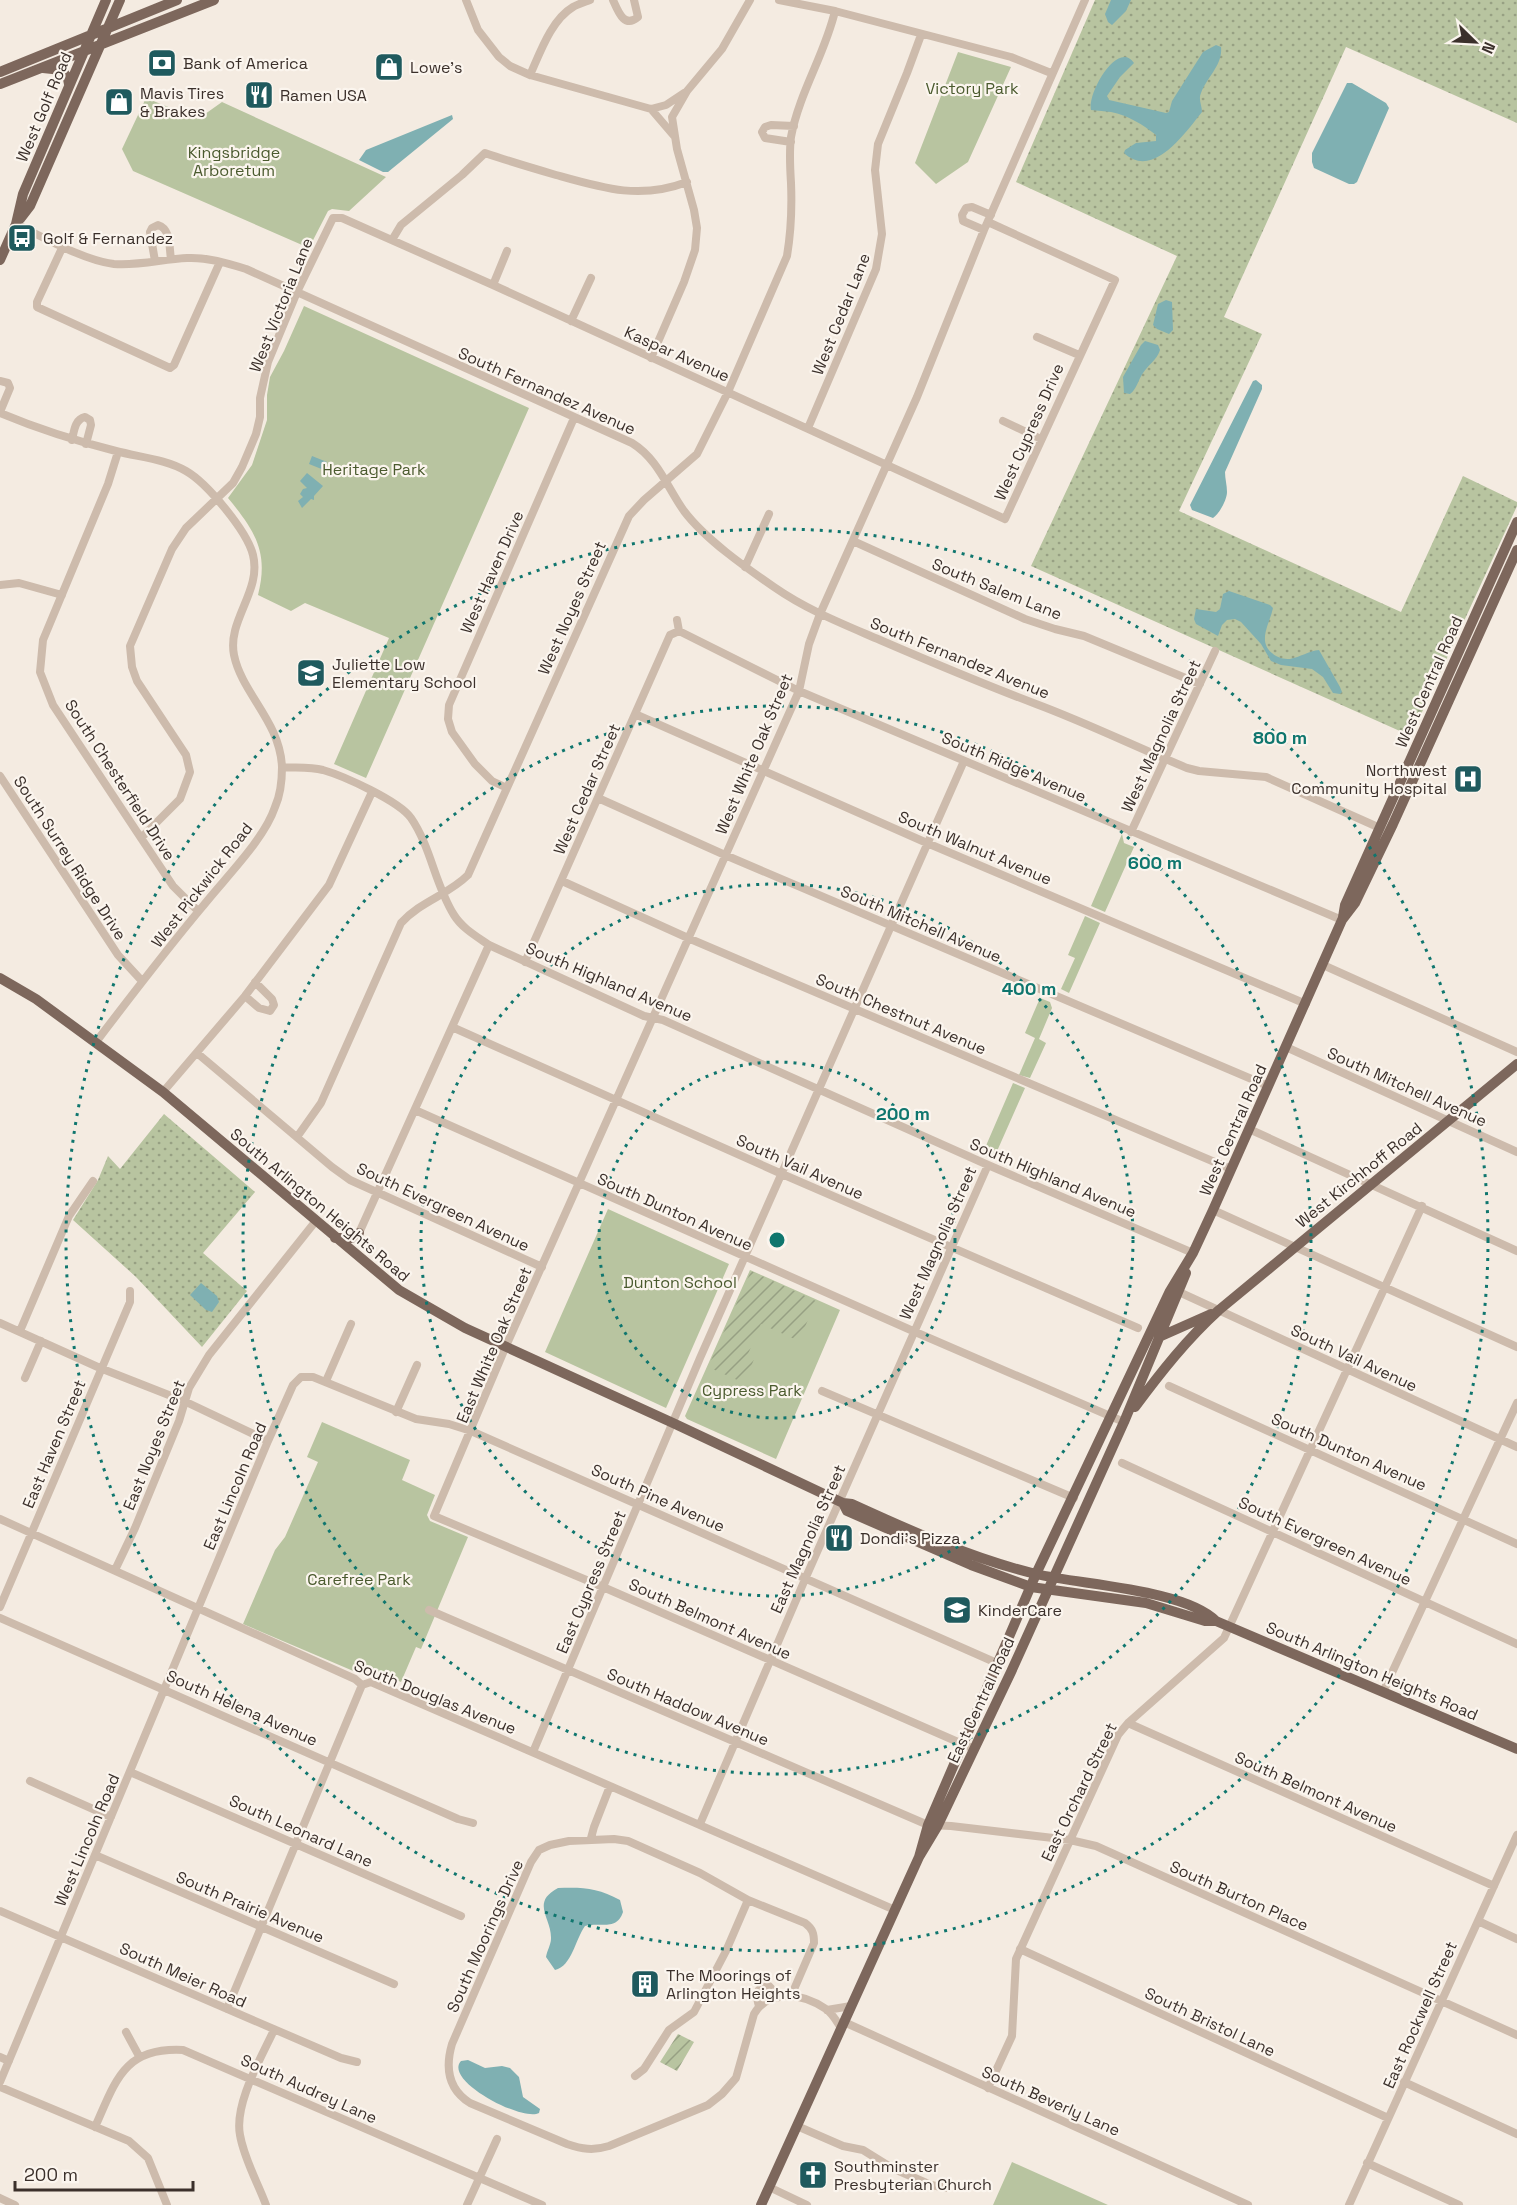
<svg xmlns="http://www.w3.org/2000/svg" width="1517" height="2205" font-family="'Space Grotesk',sans-serif">
<style>
.grass{fill:url(#grass-dots)}
.park{fill:#b8c4a0}
.garden{fill:url(#garden-furrows)}
.water{fill:#7fb0b2}
.lines{fill:none;stroke-linecap:round;stroke-linejoin:round}
.minor{stroke:#cdbbac;stroke-width:8}
.major{stroke:#7d675c;stroke-width:10}
.ring{fill:none;stroke:#0f766e;stroke-width:3;stroke-dasharray:3 6}
.labels{text-anchor:middle;dominant-baseline:central;stroke-width:4.5;stroke-linejoin:round;paint-order:stroke}
.poi-label{font-size:16px;fill:#3b302b;stroke:#fbf5ee;text-anchor:start}
.park-label{font-size:16px;fill:#4a5a2e;stroke:#fbf5ee}
.street-label{font-size:16px;fill:#3b302b;stroke:#fbf5ee}
.centre{fill:#0f766e;stroke:#fbf5ee;stroke-width:3}
.ring-label{font-size:18px;text-anchor:middle;font-weight:bold;fill:#0f766e;stroke:#fbf5ee;stroke-width:4.5;stroke-linejoin:round;paint-order:stroke}
</style>
<defs>
<pattern id="grass-dots" width="8" height="8" patternUnits="userSpaceOnUse" patternTransform="scale(1.5)"><rect width="8" height="8" fill="#b8c4a0"/><path d="M2 2h.1M6 6h.1" fill="none" stroke="#97a083" stroke-width="1.8" stroke-linecap="round"/></pattern>
<pattern id="garden-furrows" width="10" height="10" patternUnits="userSpaceOnUse" patternTransform="scale(1.5)"><rect width="10" height="10" fill="#b8c4a0"/><path d="M-1 1l2-2M0 10L10 0M9 11l2-2" fill="none" stroke="#97a083"/></pattern>
</defs>
<rect width="100%" height="100%" fill="#f4ebe1"/>
<path class="grass" d="M1095,0H1517V123L1346,47L1224,317L1262,334L1179,511L1401,612L1463,476L1517,502V506L1411,736L1031,566L1177,256L1016,182Z
M164,1114L255,1192L203,1253L247,1291L202,1347L136,1277L73,1220L98,1180L108,1156L120,1169Z"/>
<path class="park" d="M958,52L1011,67L968,162L936,184L915,163Z
M146,98L198,119L222,102L386,177L349,211L332,209L328,211L309,248L133,171L122,149Z
M304,306L529,408L366,778L334,764L389,638L305,603L291,611L258,595C269,552 255,531 228,498L252,465L267,420V395L270,377L284,351Z
M1122,834L1124,843L1134,847L1105,912L1091,906Z
M1085,916L1100,923L1069,993L1061,989L1075,958L1068,955Z
M1040,998L1050,1002L1052,1008L1039,1039L1046,1043L1030,1078L1019,1075L1035,1038L1025,1033Z
M1013,1083L1025,1088L994,1158L982,1155Z
M608,1209L729,1264L666,1408L545,1352Z
M750,1270L840,1310L776,1459L687,1419L685,1416Z
M322,1422L410,1460L402,1480L435,1495L427,1515L430,1521L468,1537L421,1649L416,1647L401,1682L362,1665L358,1673L243,1624L275,1550L285,1537L318,1462L307,1457Z
M1012,2162L1108,2205H993Z"/>
<path class="garden" d="M751,1271L816,1301L799,1341L761,1324L748,1354L755,1357L744,1383L708,1367Z
M678,2034L694,2042L677,2071L660,2062Z"/>
<path class="water" d="M1111,0H1131L1126,11L1112,25L1108,22L1105,14Z
M1216,45L1221,47C1223,65 1207,77 1201,93C1198,99 1202,106 1202,112C1185,133 1153,180 1124,153L1125,150L1136,143L1156,141V135C1143,125 1128,115 1111,112C1105,111 1098,111 1091,110C1087,93 1118,39 1134,63L1120,77L1107,96L1109,100L1166,113L1169,112L1172,101L1203,52Z
M1347,83H1352L1386,103L1389,108L1357,182L1354,184H1349L1314,168L1312,162V153Z
M452,115L453,119L388,172H383L359,160L366,150Z
M1166,300L1172,302L1173,330L1169,334L1157,329L1153,325L1158,304Z
M1145,341L1158,345L1160,350C1157,360 1148,365 1143,373C1138,380 1137,389 1130,394L1124,393L1123,377L1141,345Z
M1256,380L1262,385V389L1225,472C1225,479 1227,485 1227,492C1227,500 1219,514 1213,518L1192,510L1190,505L1253,381Z
M312,456L327,462L324,470L309,464Z
M307,473L323,486L314,496V500L311,499L302,508L298,501L303,497L300,494L303,489L307,488L300,481Z
M1229,591L1270,605L1273,608C1270,623 1257,641 1272,653C1277,658 1284,659 1290,659C1300,657 1309,651 1319,650L1340,687L1342,692L1340,694L1333,693L1323,677L1312,669L1281,665L1271,661L1261,644L1241,622L1235,619L1227,620L1222,625L1218,636L1196,624L1194,619L1196,609L1216,612L1220,609L1223,594Z
M201,1283L217,1296L219,1302L212,1312L206,1310L190,1295Z
M558,1888C583,1887 598,1888 620,1900L623,1912C617,1931 600,1922 585,1926C575,1940 572,1966 555,1970L546,1957C547,1951 551,1944 551,1939C552,1918 530,1903 558,1888Z
M468,2060L485,2068L502,2066L510,2068L519,2077L523,2097L540,2109L539,2113C522,2122 443,2080 461,2061Z"/>
<g class="lines">
<path class="minor" d="M466,0L478,30L499,57L510,66L530,75L651,109L666,105L684,93
M613,0C618,11 624,29 638,17L634,0
M779,0L835,11L1011,57L1051,73
M530,75C540,53 551,20 573,7C578,4 585,2 590,0
M651,109L675,137
M791,142L765,138L762,132L765,127L771,125L794,126
M16,224C43,237 85,261 114,264C139,266 163,259 187,258C207,257 227,263 246,269L632,443C658,459 667,487 684,511C705,539 745,567 774,587C807,610 843,624 880,640C931,662 983,684 1036,704C1087,723 1136,747 1187,768L1199,771L1266,777L1380,828
M984,230L963,221L962,215L966,208L972,207L991,215
M392,240L401,225L462,175L485,153C508,161 532,168 556,175C602,188 640,200 687,182
M63,246L37,302V307L170,368L174,365L220,262
M155,261L150,232L152,228L158,225C171,229 169,247 171,259
M493,285L507,251
M571,321L591,278
M1037,337L1079,355
M651,358L684,282L695,250L697,228L694,210L677,149L672,117L687,91L722,49L750,0
M0,381L8,383L10,388L0,412
M0,413C38,429 76,441 116,451C138,457 166,459 186,471C207,483 247,531 253,555C262,591 227,620 234,655C242,694 280,721 282,767C282,779 280,796 275,807C264,840 225,878 203,906C166,950 131,996 96,1042
M1003,421L1041,439
M808,428L876,269L882,234L875,170L878,144L907,73L921,35
M72,440C74,431 75,419 85,417L90,420L91,425L86,444
M118,452L108,484L43,640L40,672L53,705L141,838L173,886L198,911
M853,541L1025,619L1055,629L1084,636L1200,684
M745,567L769,514
M0,585L19,583L62,595
M677,620L679,631
M679,631L799,691L1342,920
M635,714L927,843L1306,1004
M282,767C295,768 310,767 323,770C344,776 399,801 411,818C431,847 435,885 454,915C462,928 476,936 489,945L644,1016L663,1020L988,1165L1193,1253
M0,776L118,955L142,981
M507,788L492,781L475,764L452,732L448,719L449,705L574,418
M598,798L725,855L1268,1086
M1131,832L1215,651
M141,838L180,799L190,772L186,755L137,681L132,667L130,646L172,549L186,528L233,483L242,467L256,434L260,417V398L268,362L297,292L333,218H342L493,285L1005,519L1115,280L988,222
M562,881L688,938L1231,1169
M525,962L670,635L679,631
M1323,965L1517,1052
M245,996L259,1008L270,1011L274,1005L272,999L255,982
M452,1027L782,1174L1138,1328
M1286,1047L1517,1152
M197,1053L332,1167L350,1180L542,1267
M163,1092L245,996L329,885L372,792
M415,1110L913,1331L1124,1422
M1249,1129L1517,1251
M297,1137L321,1103L401,923C421,901 448,895 468,875L629,516L644,500L697,454L728,392L787,256C791,232 792,207 791,183C790,167 789,152 791,137C799,93 825,54 835,11
M1213,1210L1517,1347
M359,1233L489,945
M1179,1292L1517,1447
M0,1323L100,1368L184,1401L268,1441
M20,1331L69,1216L93,1181
M25,1378L41,1341
M326,1381L351,1324
M1169,1386L1517,1544
M822,1391L1074,1498
M396,1412L417,1365
M1122,1463L1517,1644
M0,1519L355,1679L362,1685L371,1682L895,1910
M115,1570L135,1528L179,1421L189,1388L209,1355L315,1222
M0,1607L130,1302V1291
M429,1610L928,1825L951,1826L1070,1840L1096,1846L1517,2035
M0,1618L458,1819L473,1823
M1383,1692L1517,1403
M1128,1723L1494,1886
M974,1749L603,1587L434,1516L506,1346L799,691L809,644L820,614L917,397L984,230L1085,0
M533,1752L700,1358L964,761
M130,1772L461,1916
M30,1781L111,1817
M700,1824L806,1577L988,1165
M591,1838L594,1827L610,1786
M95,1855L394,1984
M0,1911L341,2058L357,2062
M1478,1921L1517,1939
M1020,1949L1388,2118
M792,1994L814,1943C814,1934 813,1929 805,1923L748,1900L700,1873L628,1841L614,1839L569,1841L550,1845L539,1850L531,1862L452,2044C445,2068 448,2089 470,2103L567,2144C582,2149 593,2151 609,2146L708,2105L722,2094L736,2078L754,2014C770,1987 804,1994 826,2009C833,2014 837,2022 841,2028
M759,2006C756,1996 754,1987 769,1986L779,1997
M227,2009L362,1685
M827,2010L851,2006
M844,2022L1248,2205
M126,2032L139,2056
M0,2057L9,2061
M635,2076L644,2069L669,2030L694,2012L726,1951L748,1900
M0,2082L268,1441L293,1385L301,1377H313L416,1419L449,1424L471,1431L999,1664
M1404,2082L1517,2134
M0,2087L129,2141L148,2158L167,2205
M988,2088L1012,2036L1016,1959L1118,1735L1128,1723L1224,1638L1422,1206
M797,2126L843,2146L863,2150L892,2168L931,2185L947,2188
M95,2127C116,2080 124,2047 183,2050L542,2205
M1367,2163L1459,2205
M769,2187L807,2205
M0,2198L15,2205
M266,2205C258,2183 244,2159 240,2135C234,2104 261,2058 274,2030
M467,2205L497,2139
M1349,2205L1517,1835"/>
<path class="major" d="M43,68L62,70L68,79L69,84
M0,72L177,0
M0,84L214,0
M20,219L30,206L120,0
M0,260L16,224L23,194L106,0
M1343,917L1345,905L1517,522
M0,978L36,999L163,1092L399,1290L465,1328L673,1423L843,1503L852,1504C911,1531 973,1559 1036,1574C1082,1585 1184,1589 1216,1621
M335,1238H352L359,1233
M1159,1337L1211,1314
M1135,1407C1161,1372 1187,1339 1219,1310L1517,1064
M843,1503L847,1511L971,1565L1031,1587L1146,1603L1205,1621H1216L1517,1749
M919,1857L928,1825L1036,1574L1170,1291L1193,1253L1213,1210L1342,920L1355,903L1393,824L1517,550
M761,2205L919,1857L937,1827L1011,1672L1124,1422L1186,1273"/>
</g>
<g class="ring">
<circle cx="777" cy="1240" r="178"/>
<circle cx="777" cy="1240" r="356"/>
<circle cx="777" cy="1240" r="534"/>
<circle cx="777" cy="1240" r="711"/>
</g>
<defs>
<g id="bank-square" transform="scale(1.5)"><rect x="-9" y="-9" width="18" height="18" rx="4" fill="#1f5a5e" stroke="#fbf5ee"/><path d="M-6-4H6V4H-6ZM0-2.3a2.3 2.3 0 1 0 0 4.6a2.3 2.3 0 1 0 0-4.6Z" fill="#fff"/></g>
<g id="shop-square" transform="scale(1.5)"><rect x="-9" y="-9" width="18" height="18" rx="4" fill="#1f5a5e" stroke="#fbf5ee"/><path d="M-5-2.5h2.3a2.7 3.5 0 0 1 5.4 0H5L5.5 6h-11ZM-1.5-2.5h3a1.5 2.3 0 0 0-3 0Z" fill="#fff"/></g>
<g id="restaurant-square" transform="scale(1.5)"><rect x="-9" y="-9" width="18" height="18" rx="4" fill="#1f5a5e" stroke="#fbf5ee"/><path d="M-5-6h1v4h1v-4h1v4h1v-4h1v5L-1.5 .5V6h-2V.5L-5-1ZM5-6V6H3V1.5H1.5Q1.5-4 5-6Z" fill="#fff"/></g>
<g id="bus-square" transform="scale(1.5)"><rect x="-9" y="-9" width="18" height="18" rx="4" fill="#1f5a5e" stroke="#fbf5ee"/><path d="M-5-6H5V4H4V6H2V4H-2V6H-4V4H-5ZM-3.5-4V0h7V-4ZM-3.5 1.2v1.5H-2V1.2ZM2 1.2v1.5H3.5V1.2Z" fill="#fff"/></g>
<g id="school-square" transform="scale(1.5)"><rect x="-9" y="-9" width="18" height="18" rx="4" fill="#1f5a5e" stroke="#fbf5ee"/><path d="M0-5L7-2L0 1L-7-2ZM-4 1L0 2.5L4 1V4Q0 6-4 4Z" fill="#fff"/></g>
<g id="hospital-square" transform="scale(1.5)"><rect x="-9" y="-9" width="18" height="18" rx="4" fill="#1f5a5e" stroke="#fbf5ee"/><path d="M-5-5h3v3.5h4V-5h3V5h-3V1.5h-4V5h-3Z" fill="#fff"/></g>
<g id="building-square" transform="scale(1.5)"><rect x="-9" y="-9" width="18" height="18" rx="4" fill="#1f5a5e" stroke="#fbf5ee"/><path d="M-4-6H4V6H1V3H-1V6H-4ZM-2.5-4.3h1.7v1.8h-1.7ZM.8-4.3h1.7v1.8H.8ZM-2.5-1h1.7V.8h-1.7ZM.8-1h1.7V.8H.8Z" fill="#fff"/></g>
<g id="church-square" transform="scale(1.5)"><rect x="-9" y="-9" width="18" height="18" rx="4" fill="#1f5a5e" stroke="#fbf5ee"/><path d="M-1.2-6h2.4v3.5h3.3v2.4h-3.3V6h-2.4V-.1h-3.3v-2.4h3.3Z" fill="#fff"/></g>
</defs>
<g fill-rule="evenodd">
<use href="#bank-square" x="162" y="63"/>
<use href="#shop-square" x="389" y="67"/>
<use href="#restaurant-square" x="259" y="95"/>
<use href="#shop-square" x="119" y="102"/>
<use href="#bus-square" x="22" y="238"/>
<use href="#school-square" x="311" y="673"/>
<use href="#hospital-square" x="1468" y="779"/>
<use href="#restaurant-square" x="839" y="1538"/>
<use href="#school-square" x="957" y="1610"/>
<use href="#building-square" x="645" y="1984"/>
<use href="#church-square" x="813" y="2175"/>
</g>
<g class="labels">
<g class="poi-label">
<text x="183" y="63">Bank of America</text>
<text x="410" y="67">Lowe's</text>
<text x="140" y="93">Mavis Tires<tspan x="140" dy="18">&amp; Brakes</tspan></text>
<text x="280" y="95">Ramen USA</text>
<text x="43" y="238">Golf &amp; Fernandez</text>
<text x="332" y="664">Juliette Low<tspan x="332" dy="18">Elementary School</tspan></text>
<text x="1447" y="770" text-anchor="end">Northwest<tspan x="1447" dy="18">Community Hospital</tspan></text>
<text x="860" y="1538">Dondi's Pizza</text>
<text x="978" y="1610">KinderCare</text>
<text x="666" y="1975">The Moorings of<tspan x="666" dy="18">Arlington Heights</tspan></text>
<text x="834" y="2166">Southminster<tspan x="834" dy="18">Presbyterian Church</tspan></text>
</g>
<g class="park-label">
<text x="972" y="88">Victory Park</text>
<text x="234" y="152">Kingsbridge<tspan x="234" dy="18">Arboretum</tspan></text>
<text x="374" y="469">Heritage Park</text>
<text x="680" y="1282">Dunton School</text>
<text x="752" y="1390">Cypress Park</text>
<text x="359" y="1579">Carefree Park</text>
</g>
<g class="street-label">
<text transform="translate(44 107) rotate(-67)">West Golf Road</text>
<text transform="translate(281 305) rotate(-68)">West Victoria Lane</text>
<text transform="translate(841 314) rotate(-68)">West Cedar Lane</text>
<text transform="translate(677 354) rotate(24)">Kaspar Avenue</text>
<text transform="translate(547 391) rotate(24)">South Fernandez Avenue</text>
<text transform="translate(1029 432) rotate(-66)">West Cypress Drive</text>
<text transform="translate(492 572) rotate(-66)">West Haven Drive</text>
<text transform="translate(997 589) rotate(22)">South Salem Lane</text>
<text transform="translate(572 608) rotate(-66)">West Noyes Street</text>
<text transform="translate(960 658) rotate(22)">South Fernandez Avenue</text>
<text transform="translate(1429 682) rotate(-66)">West Central Road</text>
<text transform="translate(1161 736) rotate(-65)">West Magnolia Street</text>
<text transform="translate(754 754) rotate(-67)">West White Oak Street</text>
<text transform="translate(1014 767) rotate(23)">South Ridge Avenue</text>
<text transform="translate(120 780) rotate(57)">South Chesterfield Drive</text>
<text transform="translate(587 789) rotate(-66)">West Cedar Street</text>
<text transform="translate(975 848) rotate(23)">South Walnut Avenue</text>
<text transform="translate(70 858) rotate(57)">South Surrey Ridge Drive</text>
<text transform="translate(202 885) rotate(-52)">West Pickwick Road</text>
<text transform="translate(921 924) rotate(23)">South Mitchell Avenue</text>
<text transform="translate(609 982) rotate(23)">South Highland Avenue</text>
<text transform="translate(901 1014) rotate(23)">South Chestnut Avenue</text>
<text transform="translate(1407 1087) rotate(24)">South Mitchell Avenue</text>
<text transform="translate(1233 1130) rotate(-66)">West Central Road</text>
<text transform="translate(800 1167) rotate(24)">South Vail Avenue</text>
<text transform="translate(1359 1175) rotate(-39)">West Kirchhoff Road</text>
<text transform="translate(1053 1178) rotate(23)">South Highland Avenue</text>
<text transform="translate(320 1205) rotate(40)">South Arlington Heights Road</text>
<text transform="translate(443 1207) rotate(25)">South Evergreen Avenue</text>
<text transform="translate(675 1212) rotate(24)">South Dunton Avenue</text>
<text transform="translate(938 1243) rotate(-66)">West Magnolia Street</text>
<text transform="translate(494 1345) rotate(-67)">East White Oak Street</text>
<text transform="translate(1354 1358) rotate(25)">South Vail Avenue</text>
<text transform="translate(54 1444) rotate(-67)">East Haven Street</text>
<text transform="translate(154 1445) rotate(-68)">East Noyes Street</text>
<text transform="translate(1349 1452) rotate(24)">South Dunton Avenue</text>
<text transform="translate(235 1486) rotate(-67)">East Lincoln Road</text>
<text transform="translate(658 1498) rotate(24)">South Pine Avenue</text>
<text transform="translate(808 1539) rotate(-66)">East Magnolia Street</text>
<text transform="translate(1325 1541) rotate(25)">South Evergreen Avenue</text>
<text transform="translate(591 1582) rotate(-67)">East Cypress Street</text>
<text transform="translate(710 1619) rotate(24)">South Belmont Avenue</text>
<text transform="translate(1372 1671) rotate(23)">South Arlington Heights Road</text>
<text transform="translate(435 1697) rotate(22)">South Douglas Avenue</text>
<text transform="translate(981 1700) rotate(-65)">East Central Road</text>
<text transform="translate(688 1707) rotate(23)">South Haddow Avenue</text>
<text transform="translate(242 1708) rotate(24)">South Helena Avenue</text>
<text transform="translate(1079 1792) rotate(-64)">East Orchard Street</text>
<text transform="translate(1316 1792) rotate(24)">South Belmont Avenue</text>
<text transform="translate(301 1831) rotate(24)">South Leonard Lane</text>
<text transform="translate(87 1840) rotate(-67)">West Lincoln Road</text>
<text transform="translate(1239 1896) rotate(24)">South Burton Place</text>
<text transform="translate(250 1907) rotate(23)">South Prairie Avenue</text>
<text transform="translate(485 1936) rotate(-66)">South Moorings Drive</text>
<text transform="translate(183 1975) rotate(24)">South Meier Road</text>
<text transform="translate(1420 2015) rotate(-66)">East Rockwell Street</text>
<text transform="translate(1210 2022) rotate(25)">South Bristol Lane</text>
<text transform="translate(309 2089) rotate(24)">South Audrey Lane</text>
<text transform="translate(1051 2101) rotate(24)">South Beverly Lane</text>
</g>
</g>
<circle cx="777" cy="1240" r="9" class="centre"/>
<g class="ring-label">
<text x="1280" y="744">800 m</text>
<text x="1155" y="869">600 m</text>
<text x="1029" y="995">400 m</text>
<text x="903" y="1120">200 m</text>
</g>
<g transform="translate(1475 42) rotate(114)" stroke="#fbf5ee" stroke-width="4.5" paint-order="stroke">
<path d="M0-4.5L10 22L0 15L-10 22Z" fill="#3b302b"/>
<text y="-9" font-size="16" font-weight="bold" text-anchor="middle" fill="#3b302b">N</text>
</g>
<path d="M15 2181v9h178v-9" fill="none" stroke="#3b302b" stroke-width="3"/>
<text x="24" y="2181" font-size="18" fill="#3b302b" stroke="#fbf5ee" stroke-width="4.5" paint-order="stroke">200 m</text>
</svg>
